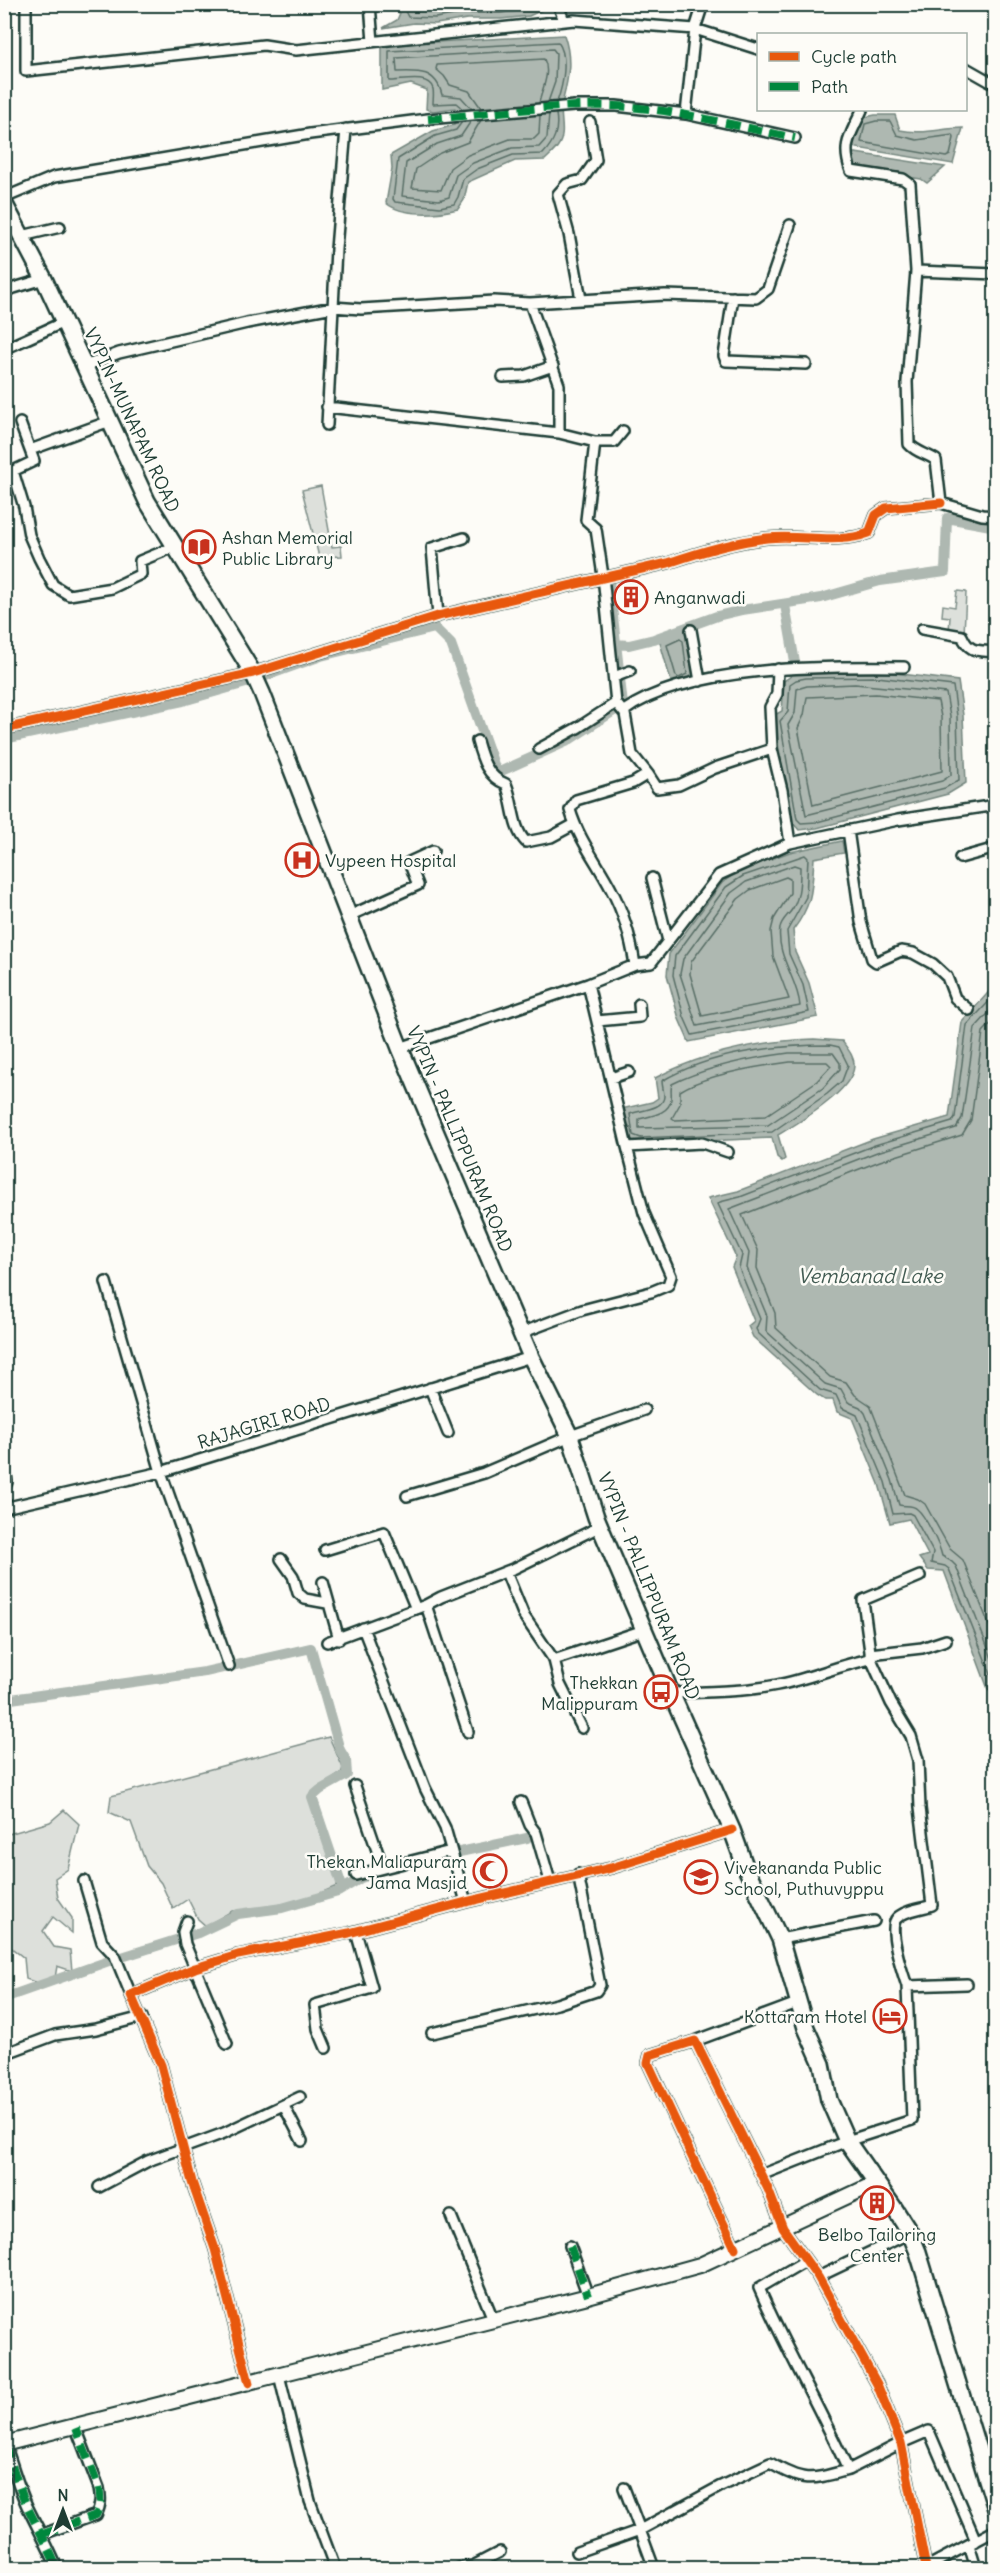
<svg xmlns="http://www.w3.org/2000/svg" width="1000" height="2573" font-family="Delius,sans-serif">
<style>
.green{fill:#dde0db;stroke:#7e8e88;stroke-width:1.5}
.water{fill:#aeb8b1;stroke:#75877f;stroke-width:1.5}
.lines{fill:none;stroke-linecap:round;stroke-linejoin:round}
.shore{stroke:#586e66;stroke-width:1.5}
.canal{stroke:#aeb8b1;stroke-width:10}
.minor-casing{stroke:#1f3d34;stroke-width:14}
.secondary-casing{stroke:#1f3d34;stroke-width:18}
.primary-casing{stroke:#1f3d34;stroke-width:20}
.minor{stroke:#fdfcf7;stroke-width:9}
.secondary{stroke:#fdfcf7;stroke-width:14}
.primary{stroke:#fdfcf7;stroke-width:15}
.quiet{stroke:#00873e;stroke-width:8;stroke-dasharray:15 8;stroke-linecap:butt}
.cycleway-casing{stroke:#fdfcf7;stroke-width:13}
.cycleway{stroke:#e8590c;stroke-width:9}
.labels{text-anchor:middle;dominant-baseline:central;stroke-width:5;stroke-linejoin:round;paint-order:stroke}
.street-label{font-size:18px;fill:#1f3d34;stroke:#fdfcf7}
.poi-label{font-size:18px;fill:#1f3d34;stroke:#fdfcf7;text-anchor:start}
.water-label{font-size:20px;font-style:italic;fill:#435c53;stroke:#fdfcf7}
</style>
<rect width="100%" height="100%" fill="#fdfcf7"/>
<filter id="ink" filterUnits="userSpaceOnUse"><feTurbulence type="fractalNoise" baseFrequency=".0167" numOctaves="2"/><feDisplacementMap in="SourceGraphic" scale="12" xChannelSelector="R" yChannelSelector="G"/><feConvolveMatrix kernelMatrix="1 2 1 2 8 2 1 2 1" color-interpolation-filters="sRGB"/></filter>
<g filter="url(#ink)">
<path class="green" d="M321,486L332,547L341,546L342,556L319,557L302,490Z
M957,591L966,592L964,634L949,631L950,617L942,616L943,605L955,607Z
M329,1737L343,1768L341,1773L314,1791L344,1883L309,1898L262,1909L232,1911L206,1926L198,1919L188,1899L173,1909L161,1883L147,1866L131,1822L109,1812L111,1796Z
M64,1810L79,1824L68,1869L55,1878L58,1898L72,1918V1933L53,1917L43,1931L54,1947L70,1950L72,1971L57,1966L55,1978L40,1984L26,1979L24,1958L9,1946L5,1948V1835L50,1822Z"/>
<path class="water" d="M387,5L542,4V10L529,16L501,19H467L436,24L414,23L383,28L397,20L400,13Z
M564,35C573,61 568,79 562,104C559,118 567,133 558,146C555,151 549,156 545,160L515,161L468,182L464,200L458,209C438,214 403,217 386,203L392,169L391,155L433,131L454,125L459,114L455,108L433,111L426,109L427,90L411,84L382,90V45Z
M875,115H895L900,130C922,135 942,128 963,128L953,164L851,147L861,118Z
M849,152L945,167L927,183L921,179L855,169Z
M688,630L694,681L672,685L659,639Z
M877,671L958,681L963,715L966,783L948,794L817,828L799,830L792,822L773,716L782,711L784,681L794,674L805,673Z
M842,841L844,853L814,858C812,889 813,904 793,930L795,952L809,983L818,1017L689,1042L679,1019L667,975L669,954L722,883L740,870L790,852Z
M995,985V1694L988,1689L944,1571L928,1570L919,1558L928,1555L909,1519L890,1523L879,1484L852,1418L837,1412L833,1400H825L817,1395L753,1337L748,1326L754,1321L732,1267L736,1257L708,1198L738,1191L873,1139L949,1117L962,1022Z
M814,1039L842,1041C847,1048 855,1057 854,1066C853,1091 798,1123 778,1135L785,1159L782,1161L777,1157L772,1138L640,1144L628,1142L621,1109L652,1102L658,1098L655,1078C704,1053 759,1041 814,1039Z"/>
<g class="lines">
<path class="shore" d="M399,4L404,9L408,17L435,18L467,13H500L527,10L537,4
M410,4L414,9L435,11L466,6L508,4
M481,108L469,91L450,85L444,76L436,69L437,65L544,59C551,73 542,89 539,103
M472,109L461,97L442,95C436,70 419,71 397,72L396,58L553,49L556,53L555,82L548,102
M464,110L456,103L433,104C433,99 434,94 433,89C429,73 399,82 389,81V51L558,42C569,57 563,85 557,102
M481,120L468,142L440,153L416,169L412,188L441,190L450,168L468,155L510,139H534L539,134L540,115
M471,121L461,136L437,144L406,163L402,196L439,200L449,197L456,175L473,163L512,148L539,147L547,138L549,114
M876,121H890L897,135L917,140L953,135L954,138L950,155L946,157L861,142L865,124Z
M462,122L456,130L435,136L398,159L393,199L395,202L440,207L454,204L458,197L463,179L477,169L513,155L543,154C554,142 559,131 556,114
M680,639L683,641L687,674L679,678L676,676L667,645Z
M877,677L953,686L957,716L959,780L945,788L817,822L801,823L797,819L780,721L788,712L790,684L796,680L806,678Z
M855,684L946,693L950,717L951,775L942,781L806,815L788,725L795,713L797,689L807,686Z
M876,694L938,701L941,717L942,771L813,805L798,728L804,715L807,697Z
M805,855L808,858L806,897L787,931L789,954L803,985L809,1012L692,1035L684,1017L673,975L675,956L726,887L743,876Z
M794,865L800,867C800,881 800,896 793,908C789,915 781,920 780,928C776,957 798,979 800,1006L697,1026L680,974L683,959L731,893L746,882Z
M786,877L790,879V893L774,919L771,931L773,956L789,999L702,1016L690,974L691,962L738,899L750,890Z
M996,994L967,1025L955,1117L952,1122L875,1145L740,1197L720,1202L718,1204L742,1255L739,1268L760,1319L756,1329L758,1333L820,1390L836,1395L842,1408L857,1415L885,1482L893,1514L909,1513L913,1515L933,1552L931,1563L945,1566L949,1569L996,1687
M996,1005L975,1028L962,1118L956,1128L877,1152L729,1209L749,1253L747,1268L767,1316L766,1331L825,1384L841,1389L848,1402L860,1407L865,1413L892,1480L899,1505C905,1507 912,1504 917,1509C925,1515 940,1546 942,1556L951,1561L956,1566L996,1669
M996,1018L983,1032L971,1120L962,1135L880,1161L742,1215L758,1250L757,1268L775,1313L776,1328L830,1377L846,1382L855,1395L870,1405L905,1495L918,1499L925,1504L950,1549L963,1560L996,1642
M830,1045L839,1047L848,1065L842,1081L827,1094L772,1132L641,1138L633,1135L630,1114C639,1110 664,1110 664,1096C664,1091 662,1086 662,1081C709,1053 776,1045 830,1045Z
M789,1053H833L840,1063V1069L823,1088L768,1125L639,1128V1119C650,1116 670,1114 671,1099C672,1093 670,1090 672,1084C707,1067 750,1058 789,1053Z
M790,1062H827L831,1066L817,1081L765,1116L675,1120L672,1118L680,1104V1091C705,1075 760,1066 790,1062Z"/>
<path class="canal" d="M785,605L797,674
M614,644L629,645L654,639L717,616L742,610L821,598L880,581L945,572L947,518L996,527
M4,739L183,701L246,683L321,656L435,628L451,644L497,773L566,742L623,705L609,581
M4,1700L205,1672L311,1648L340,1750L346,1760L347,1775L320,1790L312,1797L343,1889
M445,1855L527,1838
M4,1998L106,1962L198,1933L238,1914L282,1908L338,1892L361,1878L372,1875"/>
<g class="minor-casing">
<path id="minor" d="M26,4V71L264,45L296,50L574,20L695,29L758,49
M370,4L373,42
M558,4L564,21
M966,68L996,85
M862,110C851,135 841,144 851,171L903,179L910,184L916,271L907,382L909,444C917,453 926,453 936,460L941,503L982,515L996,516
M686,114L695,29L703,4
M4,198L54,177L310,134L428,119L574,106H616L686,114L795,138
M22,236L60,227
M916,271L996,274
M4,291L44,279
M733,297L724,356L726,361L806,364
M581,299L569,234L558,194L567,184L582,180L596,160L590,122
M530,303L559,385V433L595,442L586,520L596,529L603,576L616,703L625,714L632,754L648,774
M4,349L64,322
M85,366L119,353L188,337L247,323L333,307L361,309L494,301L530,303L665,295L756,298L768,289L790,225
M503,377L524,376L553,366
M327,407L559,433
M20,423L34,461L13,471L24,507L29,535L39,558L53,585L69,595L112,588L141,574L140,561L174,547
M327,425L336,249L346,129
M595,442H614L623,431
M30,450L110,421
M438,616L432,548L464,538
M922,629L962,636C970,654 978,650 996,652
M691,630L700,681
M614,677L630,671
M624,711C687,665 827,666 904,667
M4,729L253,673L438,616L668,563C700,552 733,542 767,538C801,534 836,545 869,533L876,515L886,508L941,503
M477,741C482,759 487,777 506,784C514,803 512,828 526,842L551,837L575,824
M539,749L579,727L616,703
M848,830L861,922L872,959L876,962L901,951L913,953L933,964L947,977L955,998L969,1010
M790,843L898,820L996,805
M960,858L996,848
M652,878L668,941
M349,916L418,885L409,862L433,851
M635,965C631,939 624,913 611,889C597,862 579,840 570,810L576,800L633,783L648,774L657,788L679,785L715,768L772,749
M588,984L627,1147L702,1143L728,1152
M597,1021L640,1017L639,1004
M400,1048L588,984L635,965L651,963L719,875L790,843L782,790L772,749L770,707L777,694L778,669
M611,1078L629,1072
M106,1282L161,1472L229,1666
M521,1333L582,1310L651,1292L668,1285L671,1276L644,1213L627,1147
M430,1388L448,1433
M4,1458L7,1482L4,1488
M407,1496L484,1473L570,1436L644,1410
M4,1508L161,1472L531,1357
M325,1550L384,1532L416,1609
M281,1559L293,1576L298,1593L305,1599L327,1603
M506,1572L524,1616L554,1660
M323,1582L339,1639
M426,1605L468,1732
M363,1628L425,1788L445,1828L466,1902
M327,1642L426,1605L441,1597L515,1568L601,1526
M870,1654L922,1648L946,1640
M671,1693C706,1692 743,1692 777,1685C809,1679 839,1665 871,1659
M582,1728L560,1684L554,1660L644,1630
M355,1786L383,1868
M521,1802L530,1825L536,1833L550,1881
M356,1875L451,1851
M84,1881L102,1942L115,1956L131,1995
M187,1921L183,1932L185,1944L227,2044
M780,1939L874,1921
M907,1986C903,1974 887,1927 897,1918C905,1910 922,1909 932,1905L920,1808L918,1760L911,1736L891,1703L871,1659L863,1600L920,1576
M432,2033L557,2004L596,1991L600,1985L578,1874
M695,2041L800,2002
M326,2048L318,2029L315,2005L372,1988L356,1932
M4,2054L55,2035L96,2029L142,2017
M284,2106L302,2141
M761,2175L847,2141L912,2120L907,1986L967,1984
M99,2187L148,2161L224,2133L300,2097
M451,2216L493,2319
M570,2246L588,2296
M735,2248L648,2063L650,2055L695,2041L768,2189L783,2228L818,2277L877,2384L901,2443L926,2568
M805,2261L759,2288C786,2350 820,2408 848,2470L901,2443L929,2431L976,2541
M818,2277L910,2233
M279,2375L310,2501L335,2568
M249,2383L215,2249L192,2182L161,2065L131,1995L195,1968L238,1955L349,1933L466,1902L611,1868L732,1830
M5,2444C12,2464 18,2486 27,2506C37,2527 48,2546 57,2568
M624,2488L640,2530L721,2486L770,2463C804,2483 811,2480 848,2470
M43,2534L96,2515C101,2505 101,2498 99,2488L76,2428
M969,2545L976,2568
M577,2552L640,2530L654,2568
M459,2568L473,2566L500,2552
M925,2568L996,2530"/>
</g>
<g class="secondary-casing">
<path id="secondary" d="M4,2444L588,2296L700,2265L876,2183"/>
</g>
<g class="primary-casing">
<path id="primary" d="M4,203L44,279L147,501L253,673L262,693L400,1048L531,1357L570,1436L596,1517L671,1693L732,1830L745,1866L780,1939L806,2028L822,2064L829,2100L847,2141L894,2208L910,2233L918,2252L996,2509"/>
</g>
<use href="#minor" class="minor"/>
<use href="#secondary" class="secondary"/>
<use href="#primary" class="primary"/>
<path class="quiet" d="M428,119C490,114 553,104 615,106C676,109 735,126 795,138
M570,2246L588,2296
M5,2444C12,2464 18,2486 27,2506C37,2527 48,2546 57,2568
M43,2534L96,2515C101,2505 101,2498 99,2488L76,2428"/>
<g class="cycleway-casing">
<path id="cycleway" d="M4,729L253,673L438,616L668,563C700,552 733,542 767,538C801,534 836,545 869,533L876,515L886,508L941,503
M735,2248L648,2063L650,2055L695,2041L768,2189L783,2228L818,2277L877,2384L901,2443L926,2568
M249,2383L215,2249L192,2182L161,2065L131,1995L195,1968L238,1955L349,1933L466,1902L611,1868L732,1830"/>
</g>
<use href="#cycleway" class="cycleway"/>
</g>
</g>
<defs>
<g id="library-ring" transform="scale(1.725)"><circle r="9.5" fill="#fdfcf7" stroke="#c8321e" stroke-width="1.5"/><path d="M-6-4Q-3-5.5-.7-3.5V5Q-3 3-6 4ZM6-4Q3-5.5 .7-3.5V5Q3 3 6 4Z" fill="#c8321e"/></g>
<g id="building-ring" transform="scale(1.725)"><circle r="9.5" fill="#fdfcf7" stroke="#c8321e" stroke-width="1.5"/><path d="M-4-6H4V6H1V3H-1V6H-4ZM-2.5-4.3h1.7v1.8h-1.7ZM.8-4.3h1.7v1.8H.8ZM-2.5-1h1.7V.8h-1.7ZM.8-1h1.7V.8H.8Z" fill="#c8321e"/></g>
<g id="hospital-ring" transform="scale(1.725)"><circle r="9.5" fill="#fdfcf7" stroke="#c8321e" stroke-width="1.5"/><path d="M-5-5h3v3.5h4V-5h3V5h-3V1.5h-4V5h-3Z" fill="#c8321e"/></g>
<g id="bus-ring" transform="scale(1.725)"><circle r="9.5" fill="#fdfcf7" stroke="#c8321e" stroke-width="1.5"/><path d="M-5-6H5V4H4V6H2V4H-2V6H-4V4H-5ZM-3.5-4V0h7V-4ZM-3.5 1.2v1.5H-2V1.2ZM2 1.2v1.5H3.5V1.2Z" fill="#c8321e"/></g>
<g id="mosque-ring" transform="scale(1.725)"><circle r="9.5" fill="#fdfcf7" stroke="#c8321e" stroke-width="1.5"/><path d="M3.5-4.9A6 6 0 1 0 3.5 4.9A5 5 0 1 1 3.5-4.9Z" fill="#c8321e"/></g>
<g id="school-ring" transform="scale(1.725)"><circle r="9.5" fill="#fdfcf7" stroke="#c8321e" stroke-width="1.5"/><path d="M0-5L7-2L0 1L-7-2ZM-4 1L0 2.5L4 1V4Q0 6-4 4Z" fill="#c8321e"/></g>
<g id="hotel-ring" transform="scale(1.725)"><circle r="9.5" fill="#fdfcf7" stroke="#c8321e" stroke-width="1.5"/><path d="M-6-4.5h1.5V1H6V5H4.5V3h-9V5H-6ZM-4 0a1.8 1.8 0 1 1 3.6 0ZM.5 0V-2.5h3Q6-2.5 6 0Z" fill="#c8321e"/></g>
</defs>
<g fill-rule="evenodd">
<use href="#library-ring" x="199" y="547"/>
<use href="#building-ring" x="631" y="597"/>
<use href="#hospital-ring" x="302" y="860"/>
<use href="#bus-ring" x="661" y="1692"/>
<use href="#mosque-ring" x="490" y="1871"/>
<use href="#school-ring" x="701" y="1877"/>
<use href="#hotel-ring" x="890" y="2016"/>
<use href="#building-ring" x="877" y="2203"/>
</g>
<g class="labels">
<g class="street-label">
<text transform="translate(132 420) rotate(65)">VYPIN-MUNAPAM ROAD</text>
<text transform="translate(460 1139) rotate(67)">VYPIN - PALLIPPURAM ROAD</text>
<text transform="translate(264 1423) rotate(-17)">RAJAGIRI ROAD</text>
<text transform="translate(649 1586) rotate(68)">VYPIN - PALLIPPURAM ROAD</text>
</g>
<g class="poi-label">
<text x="222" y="537">Ashan Memorial<tspan x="222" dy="21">Public Library</tspan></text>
<text x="654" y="597">Anganwadi</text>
<text x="325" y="860">Vypeen Hospital</text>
<text x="638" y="1682" text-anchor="end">Thekkan<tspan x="638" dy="21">Malippuram</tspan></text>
<text x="467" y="1861" text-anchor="end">Thekan Maliapuram<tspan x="467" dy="21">Jama Masjid</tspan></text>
<text x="724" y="1867">Vivekananda Public<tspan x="724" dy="21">School, Puthuvyppu</tspan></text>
<text x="867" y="2016" text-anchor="end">Kottaram Hotel</text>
<text x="877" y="2234" text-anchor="middle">Belbo Tailoring<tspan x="877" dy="21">Center</tspan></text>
</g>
<g class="water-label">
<text x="870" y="1275">Vembanad Lake</text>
</g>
</g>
<rect width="1000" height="2573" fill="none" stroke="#fdfcf7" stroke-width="24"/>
<rect x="12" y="12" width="976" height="2549" fill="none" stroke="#1f3d34" stroke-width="2" filter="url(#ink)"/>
<rect x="757" y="33" width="210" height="78" fill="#fdfcf7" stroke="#a4b0a9" stroke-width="1.5"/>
<rect x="769" y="52" width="30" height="9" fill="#e8590c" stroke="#a4b0a9" stroke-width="1.5"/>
<text x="811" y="63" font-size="18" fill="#1f3d34">Cycle path</text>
<rect x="769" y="82" width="30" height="9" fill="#00873e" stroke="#a4b0a9" stroke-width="1.5"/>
<text x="811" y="93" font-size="18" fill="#1f3d34">Path</text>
<g transform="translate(63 2510)" stroke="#fdfcf7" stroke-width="4.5" paint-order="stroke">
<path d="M0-4.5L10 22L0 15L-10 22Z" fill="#1f3d34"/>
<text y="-9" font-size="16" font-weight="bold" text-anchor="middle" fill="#1f3d34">N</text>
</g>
</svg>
